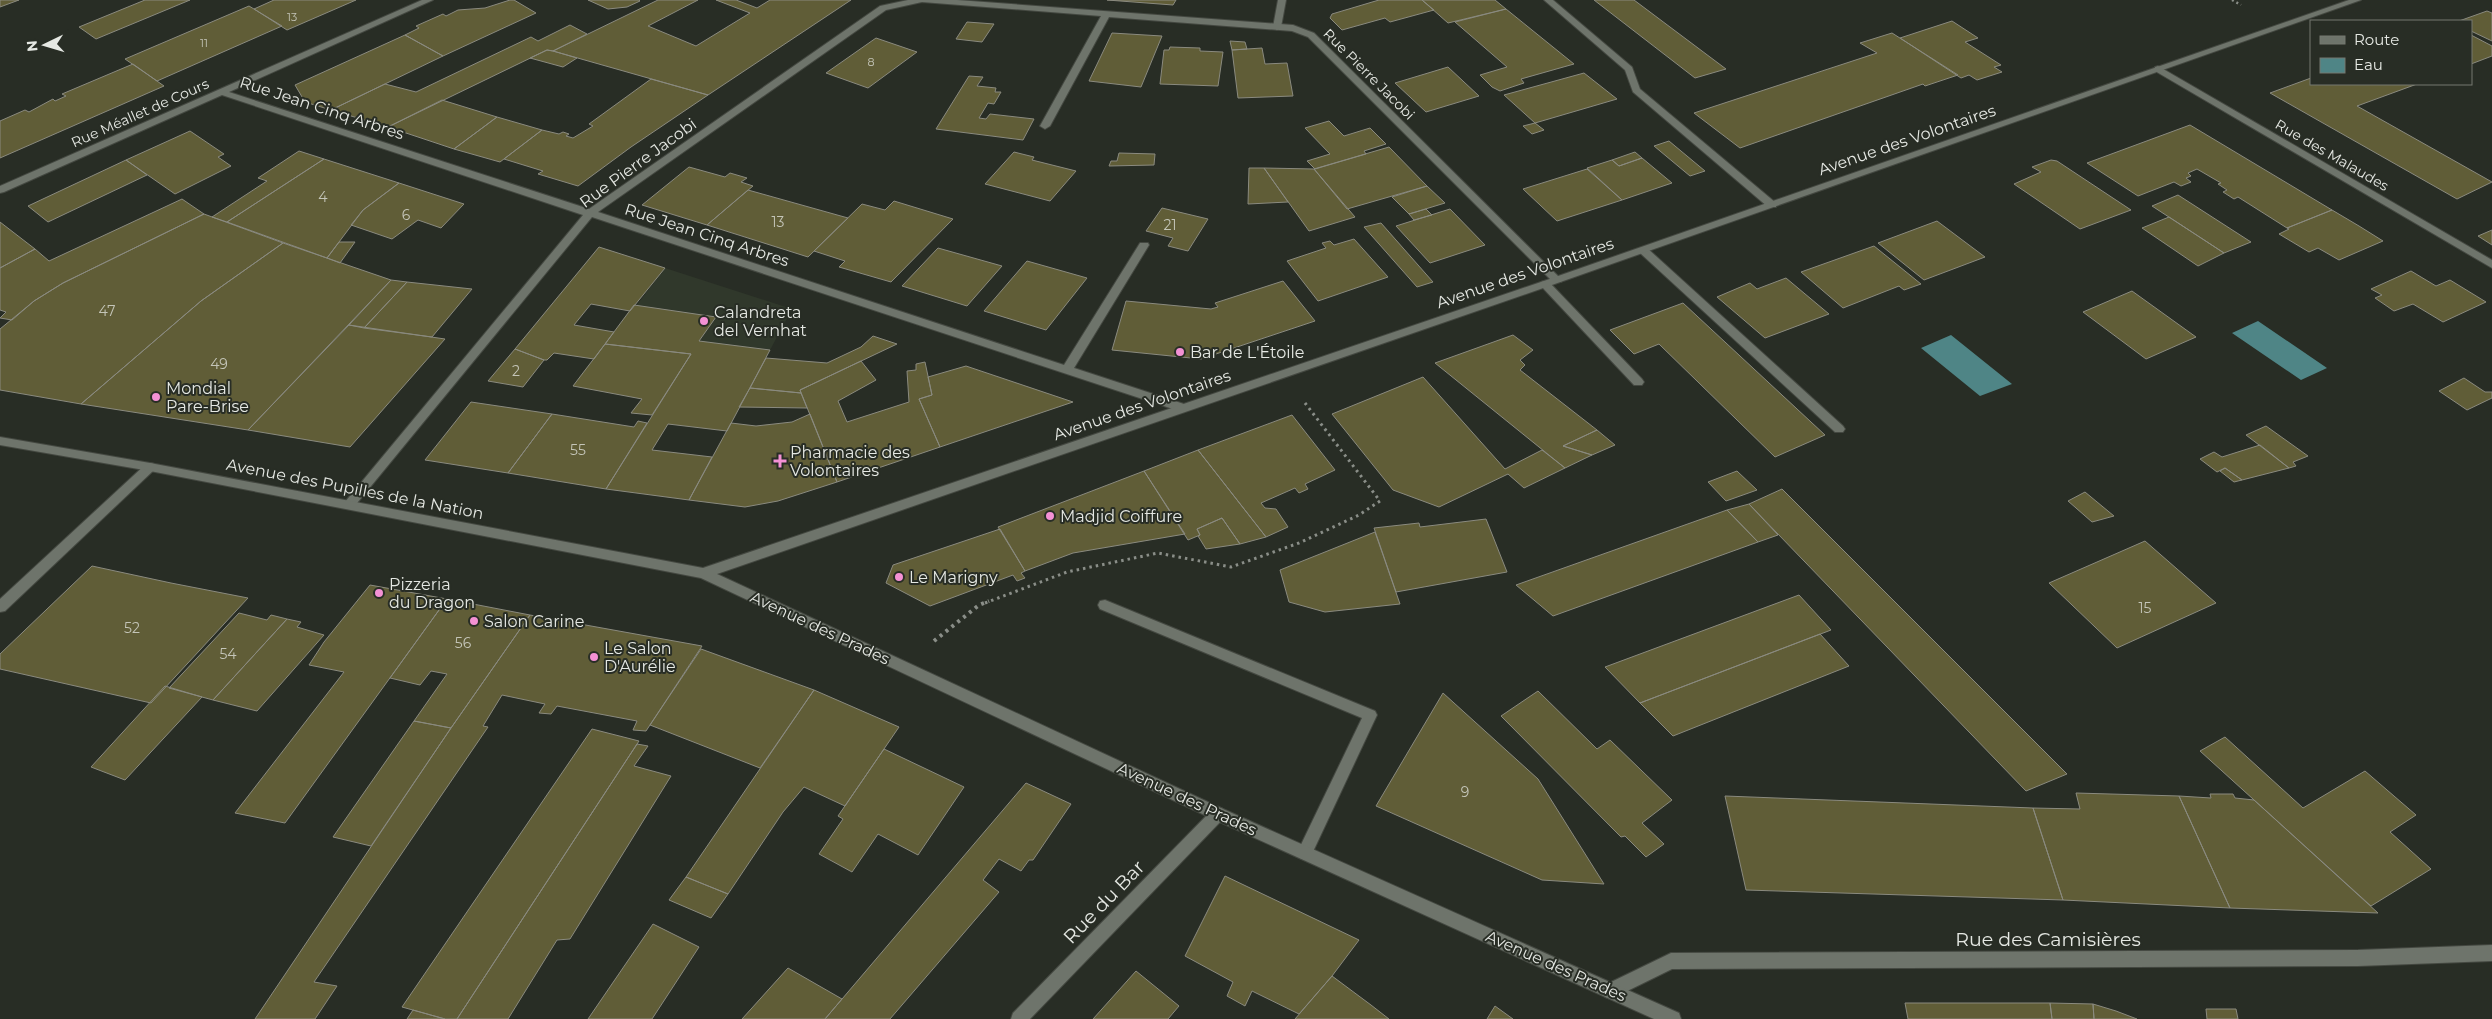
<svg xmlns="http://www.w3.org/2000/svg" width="2492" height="1019" font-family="Montserrat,sans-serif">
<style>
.built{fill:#30382b}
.water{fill:#4f8586}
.building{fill:#605d37;stroke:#8a8a7f}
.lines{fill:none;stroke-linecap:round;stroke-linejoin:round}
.lane-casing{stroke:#444841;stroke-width:2}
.street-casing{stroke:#444841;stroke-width:2}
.secondary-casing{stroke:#444841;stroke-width:2}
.path-far2{stroke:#8a8e88;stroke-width:2.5;stroke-dasharray:2 3;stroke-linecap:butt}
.path-far1{stroke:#8a8e88;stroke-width:3;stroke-dasharray:2.5 4;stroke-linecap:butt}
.path{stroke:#8a8e88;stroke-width:4;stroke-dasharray:3 4.5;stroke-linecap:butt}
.lane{fill:#6e746b;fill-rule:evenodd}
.street{fill:#6e746b;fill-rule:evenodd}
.secondary{fill:#6e746b;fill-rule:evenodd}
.poi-dot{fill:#f491d4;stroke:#282d25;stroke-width:2}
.labels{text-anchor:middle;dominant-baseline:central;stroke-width:4;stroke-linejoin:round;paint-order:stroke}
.far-number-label{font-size:11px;fill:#c4c5b8}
.far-street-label{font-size:14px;fill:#e5e8e3;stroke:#282d25}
.number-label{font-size:14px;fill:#c4c5b8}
.street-label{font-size:16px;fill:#e5e8e3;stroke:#282d25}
.poi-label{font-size:16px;fill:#e5e8e3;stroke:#282d25;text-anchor:start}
.near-street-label{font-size:19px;fill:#e5e8e3;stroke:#282d25}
</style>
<rect width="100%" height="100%" fill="#282d25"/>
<path class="built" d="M665,268L792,309L748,391L672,383L690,354L636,306Z"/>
<path class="water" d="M2258,321L2327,368L2301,380L2232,333Z
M1951,335L2012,384L1980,396L1921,348Z"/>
<path class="building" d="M0,0H19L0,7Z
M145,0H190L96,39L79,27Z
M274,0H356L287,30L254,9Z
M510,0H514L536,13L443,56L405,35L419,28L416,26L443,14L446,16L458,10L485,8Z
M588,0H639L640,1L627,7L608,9Z
M658,0H698L648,26L696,46L750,13L716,0H736L757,8L770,0H851L708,95L553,51Z
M1107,0H1176L1173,5Z
M1379,0H1422L1434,10L1390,22L1385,18L1342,30L1330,18L1332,14Z
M1422,0H1495L1506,9L1448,23Z
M1594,0H1634L1726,69L1695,78Z
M249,6L282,26L157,81L125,59Z
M1506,9L1574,64L1521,79L1524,83L1500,91L1492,87L1480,75L1507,67L1455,22Z
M2487,11L2492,13V41L2471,31V21H2459Z
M1952,21L1978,38L1965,42L2001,65L1994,67L2002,72L1977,80L1969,75L1961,78L1900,38Z
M967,22L994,24L982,42L956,39Z
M570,25L587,34L553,51L547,50L388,127L331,110L385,84L416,92L531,37L538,41Z
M1112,33L1162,36L1141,87L1089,81Z
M1892,33L1958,75L1925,86L1923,84L1740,148L1694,113L1877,53L1860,43Z
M405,35L443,56L331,110L305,102L295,85Z
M2471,35L2492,46V56L2471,64Z
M876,38L917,52L868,88L826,73Z
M1230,41L1245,42L1247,49L1232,50Z
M1170,47L1200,48V51L1223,52L1218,86L1160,84L1164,50H1169Z
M1262,48L1265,64L1287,63L1293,96L1238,98L1232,50Z
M547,50L553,51L577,58L563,67L530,58Z
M133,64L164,86L0,158V121L25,110L29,112L53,99L55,101L66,96L62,94Z
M1448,67L1479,96L1426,112L1395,83Z
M1584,73L1617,99L1535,123L1504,95Z
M969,76L983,77L977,86L996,88L995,92H1001L994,104L988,103L979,118L986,119L990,114L1034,119L1023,140L936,129Z
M2311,78V84H2417L2357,106L2492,182L2457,199L2270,93Z
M651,79L708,95L631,147L578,186L538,174L543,171L504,159L542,130L559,134L563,132L569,134L566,136L573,138L593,126L589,124Z
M442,100L497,117L454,149L388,127Z
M497,117L542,130L500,162L454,149Z
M1329,121L1344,136L1370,128L1386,144L1364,151L1366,154L1315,169L1307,161L1330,154L1305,128Z
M1535,123L1544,130L1532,134L1523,126Z
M2190,125L2332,210L2287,228L2238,197L2234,199L2223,192L2227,190L2218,184L2221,183L2197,169L2188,173L2191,176L2186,178L2191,182L2181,186L2174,182L2138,196L2087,163Z
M190,131L224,154L218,157L231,166L175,194L126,160Z
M1669,141L1705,171L1690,176L1654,146Z
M1389,147L1427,186L1347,209L1314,169Z
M299,151L324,159L227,222L212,217L267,181L258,178Z
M1014,152L1034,157L1032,160L1076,171L1050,201L985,184Z
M1635,152L1642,158L1619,166L1612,160Z
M1119,153L1155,154L1154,165L1109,166L1111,161H1117Z
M1642,158L1672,183L1622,200L1587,168L1612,160L1619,166Z
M324,159L399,183L363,210L327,258L227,222Z
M126,160L147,175L48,222L28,206Z
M2051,160L2057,161L2131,210L2080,229L2014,184L2041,172L2032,167Z
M689,167L725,177L730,173L747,178L741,182L753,186L707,225L642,205Z
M1249,168H1264L1288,202L1248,204Z
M1264,168L1314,169L1355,217L1309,231Z
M1587,169L1622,200L1557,221L1523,189Z
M399,183L464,204L441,228L418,220L392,239L351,225L363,210Z
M1427,186L1445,203L1409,214L1392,197Z
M748,190L848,218L808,257L707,225Z
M2178,195L2251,242L2224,253L2152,206Z
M182,199L204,214L63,283L34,301L12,320L0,318L6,312L0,310V268L35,249L49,261Z
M894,201L953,219L891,282L839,267L845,261L814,251L862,204L885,210Z
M1162,208L1208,219L1188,251L1168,246L1173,238L1146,231Z
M1426,209L1432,215L1414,220L1409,214Z
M1450,209L1485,245L1430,263L1396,226Z
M2332,210L2359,226L2383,241L2339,260L2318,248L2309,252L2279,234L2289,229L2287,228Z
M204,214L283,243L201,301L81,404L0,390V329L34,301L63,283Z
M2169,217L2224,253L2198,266L2142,228Z
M1937,221L1985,257L1924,280L1878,243Z
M0,222L35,249L0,268Z
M1381,223L1433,282L1417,287L1364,227Z
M2492,230V245L2478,236Z
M1354,239L1388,277L1318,301L1287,261L1326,248L1322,243L1330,241L1334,245Z
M339,242H355L340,263L327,258Z
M283,243L391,280L248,430L81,404L201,301Z
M1874,246L1921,284L1904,290L1899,286L1843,308L1801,272Z
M599,247L665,268L630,311L591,304L574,325L614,332L594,359L554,353L547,360H544L515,349Z
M938,248L1002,266L967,306L902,286Z
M1027,261L1087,278L1046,330L984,311Z
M2411,271L2436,286L2450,280L2486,302L2443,322L2413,304L2394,311L2375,298L2382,295L2371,289Z
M1786,278L1829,314L1765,338L1717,297L1750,283L1757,289Z
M391,280L407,282L364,328L349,325Z
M1283,281L1315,321L1201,359L1112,350L1126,301L1211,309L1218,307L1215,303Z
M407,282L472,289L432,337L364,328Z
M2132,291L2196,337L2146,359L2083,312Z
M1683,303L1825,435L1775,457L1659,344L1634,354L1610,330Z
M634,305L716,317L699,341L770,350L727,431L668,424L652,450L712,457L689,500L606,489L691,354L605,344Z
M349,325L445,339L350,447L248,430Z
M1513,335L1533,350L1520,360L1525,365L1520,370L1597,430L1563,446L1592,455L1565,468L1435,363Z
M873,336L897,344L800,390L801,393L750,388L766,358L827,363L861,347Z
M605,344L691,354L652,415L631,413L642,399L573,386Z
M515,349L544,360L523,387L488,381Z
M861,361L876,380L838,401L847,422L909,402L907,371L916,370V364L925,362L932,395L919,399L940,447L837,482L800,390Z
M966,366L1073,402L940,447L919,399L932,395L928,377Z
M1423,377L1505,469L1542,450L1565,468L1524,488L1508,474L1439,507L1393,490L1332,414Z
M2464,378L2485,392H2492V398L2467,410L2439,391Z
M750,388L801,393L807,408L739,407Z
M471,402L552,414L508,473L425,460Z
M552,414L634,427L638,421L647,423L606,489L508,473Z
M810,414L837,482L778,501L745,507L689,500L731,423L756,426L792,422Z
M1292,415L1335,470L1305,484L1308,489L1299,493L1295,488L1261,503L1265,508L1276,509L1288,527L1266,537L1198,450Z
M2266,426L2308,456L2293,462L2296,466L2289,468L2246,435Z
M1597,430L1615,445L1592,455L1563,446Z
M2260,445L2289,468L2242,480L2225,468L2217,472L2200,459L2214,452L2222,457Z
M1198,450L1266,537L1240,544L1222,518L1197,529L1200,535L1188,540L1144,471Z
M2225,468L2242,480L2234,482L2220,471Z
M1144,471L1185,534L1073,553L1025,571L998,527Z
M1737,471L1757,490L1726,501L1708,482Z
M1782,489L2067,774L2026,791L1749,504Z
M2085,492L2114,516L2092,522L2068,501Z
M1749,504L1778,535L1758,542L1727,510Z
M1727,510L1758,542L1553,616L1516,585Z
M1222,518L1240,544L1206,549L1198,536L1200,535L1197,529Z
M1486,519L1507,572L1396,592L1374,528L1419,523L1420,527Z
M1000,529L1025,571L1021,573L1025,578L1017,581L1013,575L930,606L886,583L893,565Z
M1375,532L1400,604L1325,612L1289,602L1280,570Z
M2145,541L2216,603L2117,648L2049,583Z
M92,566L171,583L248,598L151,703L0,669V654Z
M370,585L447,599L285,823L235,813L344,672L309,665L324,642Z
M1799,595L1831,630L1640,703L1605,667Z
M447,599L530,615L451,728L414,721L447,674L431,671L420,685L390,678Z
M239,613L267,620L271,615L287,619L213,700L169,688Z
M530,615L702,646L646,731L633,730L637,721L557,706L551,714L539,713L545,704L502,695L483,726L488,727L314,982L337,986L315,1019H255L451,728Z
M287,619L301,622L297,627L324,635L257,711L213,700Z
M1820,634L1849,666L1673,736L1640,703Z
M701,649L814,690L760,768L650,725Z
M165,686L202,697L125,780L91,767Z
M814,690L899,727L845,806L804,787L783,812L728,894L686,877Z
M1538,691L1597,749L1610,740L1672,800L1642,823L1664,844L1646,857L1625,836L1621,837L1501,716Z
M1443,693L1538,779L1604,884L1542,880L1376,806Z
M414,721L451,728L371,846L333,837Z
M592,729L639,741L457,1019H445L402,1007Z
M2225,737L2303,808L2365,771L2416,815L2390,832L2431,869L2371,906L2200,751Z
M637,744L648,746L634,766L671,776L570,939L557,940L508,1019H457Z
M884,749L964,787L918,855L878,834L852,872L819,854L843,819L838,816Z
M1026,783L1071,804L1033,860H1029L1021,871L999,859L983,880L999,892L890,1019H825Z
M2076,793L2179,796L2230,908L2063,900L2033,808L2080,809Z
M2210,794H2233L2235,798L2254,800L2378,913L2230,908L2179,796L2211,798Z
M1725,796L2033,808L2063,900L1746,890Z
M1225,876L1359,940L1332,976L1299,1014L1252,991L1245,1006L1227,996L1233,982L1185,956Z
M686,877L728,894L711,918L669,900Z
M653,924L699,947L652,1019H588Z
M788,968L842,999L825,1019H742Z
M1136,971L1179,1006L1168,1019H1093Z
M1332,976L1371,1005L1389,1019H1295Z
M1905,1003H2050L2052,1019H1908Z
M2050,1003L2093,1004L2094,1019H2052Z
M2093,1004L2116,1011L2137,1019H2094Z
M1495,1006L1513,1019H1487Z
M2206,1009H2236L2238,1019H2207Z
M413,1010L445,1019H407Z"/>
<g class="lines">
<g class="lane-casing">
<path id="lane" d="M1278,0H1286L1281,27L1277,30L1273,27Z
M1544,0H1553L1632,67L1640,89L1776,203V207H1768L1633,92L1625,70Z
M1643,247L1647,248L1843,426L1845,429L1843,432H1835L1639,252L1638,250Z
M1545,281L1549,282L1642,379L1644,382L1642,385H1634L1541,286L1540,284L1541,282Z
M1105,600L1375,711L1377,715L1310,858L1305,860L1300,858L1297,853L1362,718L1100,609L1098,605L1100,601Z"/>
</g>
<g class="street-casing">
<path id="street" d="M422,0H433L229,92L589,209L880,6L908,0H957L1293,25L1314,33L1562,280L1561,282H1553L1308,37L1292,31L1109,17L1050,126L1045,129L1040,126L1101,16L922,2L886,10L598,212L1064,365L1140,243H1148L1149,245L1074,368L1187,405L1189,408L1187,411H1179L592,217L353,508H345L343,505L345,502L583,215L222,95L4,192L0,193V186Z
M2158,66L2492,260V268L2155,71V67Z
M150,463L154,464L156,467L154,470L5,611L0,612V599L146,464Z
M1218,807L1223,809L1225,814L1223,819L1030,1019H1011L1013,1013L1213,809Z
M2492,945V961L2358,966L1672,969L1611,999L1605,997L1603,991L1605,985L1671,953L2358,950Z"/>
</g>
<g class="secondary-casing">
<path id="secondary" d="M2349,0H2361L1549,286L717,574L1223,809L1679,1013L1681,1019H1654L1213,819L701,578L150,471L0,445V437L150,463L703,568L1541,282Z"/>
</g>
<path class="path-far2" d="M2232,0L2241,5"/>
<path class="path-far1" d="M985,603L1067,572L1158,553L1231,567L1299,543L1359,515L1380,501L1305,403"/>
<path class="path" d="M934,641L979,605L989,601"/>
<use href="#lane" class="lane"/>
<use href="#street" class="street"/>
<use href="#secondary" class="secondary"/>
</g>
<g class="poi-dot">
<circle cx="704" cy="321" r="5"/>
<circle cx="1180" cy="352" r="5"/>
<circle cx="156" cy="397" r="5"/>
<path d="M777.5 453.5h5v5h5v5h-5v5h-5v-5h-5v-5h5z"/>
<circle cx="1050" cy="516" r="5"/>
<circle cx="899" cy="577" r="5"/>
<circle cx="379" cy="593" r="5"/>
<circle cx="474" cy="621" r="5"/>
<circle cx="594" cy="657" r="5"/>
</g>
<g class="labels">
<g class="far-number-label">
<text x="292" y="17">13</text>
<text x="204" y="43">11</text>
<text x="871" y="62">8</text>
</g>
<g class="far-street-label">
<text transform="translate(1369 74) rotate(45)">Rue Pierre Jacobi</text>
<text transform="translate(140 113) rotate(-24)">Rue Méallet de Cours</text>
<text transform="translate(2332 155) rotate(30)">Rue des Malaudes</text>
</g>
<g class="number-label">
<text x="323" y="197">4</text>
<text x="406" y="215">6</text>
<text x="778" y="222">13</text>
<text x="1170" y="225">21</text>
<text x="107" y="311">47</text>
<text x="219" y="364">49</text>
<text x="516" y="371">2</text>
<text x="578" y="450">55</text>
<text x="2145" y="608">15</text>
<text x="132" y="628">52</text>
<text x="463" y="643">56</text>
<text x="228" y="654">54</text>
<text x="1465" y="792">9</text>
</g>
<g class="street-label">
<text transform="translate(322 108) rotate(18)">Rue Jean Cinq Arbres</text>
<text transform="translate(1907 140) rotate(-19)">Avenue des Volontaires</text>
<text transform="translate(638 163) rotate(-36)">Rue Pierre Jacobi</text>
<text transform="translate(707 235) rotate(18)">Rue Jean Cinq Arbres</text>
<text transform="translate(1525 273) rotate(-19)">Avenue des Volontaires</text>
<text transform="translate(1142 405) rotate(-19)">Avenue des Volontaires</text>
<text transform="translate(355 489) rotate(11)">Avenue des Pupilles de la Nation</text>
<text transform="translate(820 628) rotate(25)">Avenue des Prades</text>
<text transform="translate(1187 799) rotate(25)">Avenue des Prades</text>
<text transform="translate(1556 966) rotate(24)">Avenue des Prades</text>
</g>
<g class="poi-label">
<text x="714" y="312">Calandreta<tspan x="714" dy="18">del Vernhat</tspan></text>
<text x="1190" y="352">Bar de L'Étoile</text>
<text x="166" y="388">Mondial<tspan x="166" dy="18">Pare-Brise</tspan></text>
<text x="790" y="452">Pharmacie des<tspan x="790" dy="18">Volontaires</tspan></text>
<text x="1060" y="516">Madjid Coiffure</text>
<text x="909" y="577">Le Marigny</text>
<text x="389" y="584">Pizzeria<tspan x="389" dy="18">du Dragon</tspan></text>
<text x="484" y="621">Salon Carine</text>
<text x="604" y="648">Le Salon<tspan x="604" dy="18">D'Aurélie</tspan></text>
</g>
<g class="near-street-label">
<text transform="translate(1104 902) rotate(-46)">Rue du Bar</text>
<text x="2048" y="939">Rue des Camisières</text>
</g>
</g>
<rect x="2310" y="20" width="162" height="65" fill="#282d25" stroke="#747871"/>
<rect x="2320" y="36" width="25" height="8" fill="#6e746b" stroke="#747871"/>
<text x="2354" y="45" font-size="15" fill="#e5e8e3">Route</text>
<rect x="2320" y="58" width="25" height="15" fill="#4f8586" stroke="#747871"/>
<text x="2354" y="70" font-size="15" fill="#e5e8e3">Eau</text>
<g transform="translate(45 45) rotate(265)" stroke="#282d25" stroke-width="4" paint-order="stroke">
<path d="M0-4L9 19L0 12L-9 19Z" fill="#e5e8e3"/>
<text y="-8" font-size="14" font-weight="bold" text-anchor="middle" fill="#e5e8e3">N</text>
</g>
</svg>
